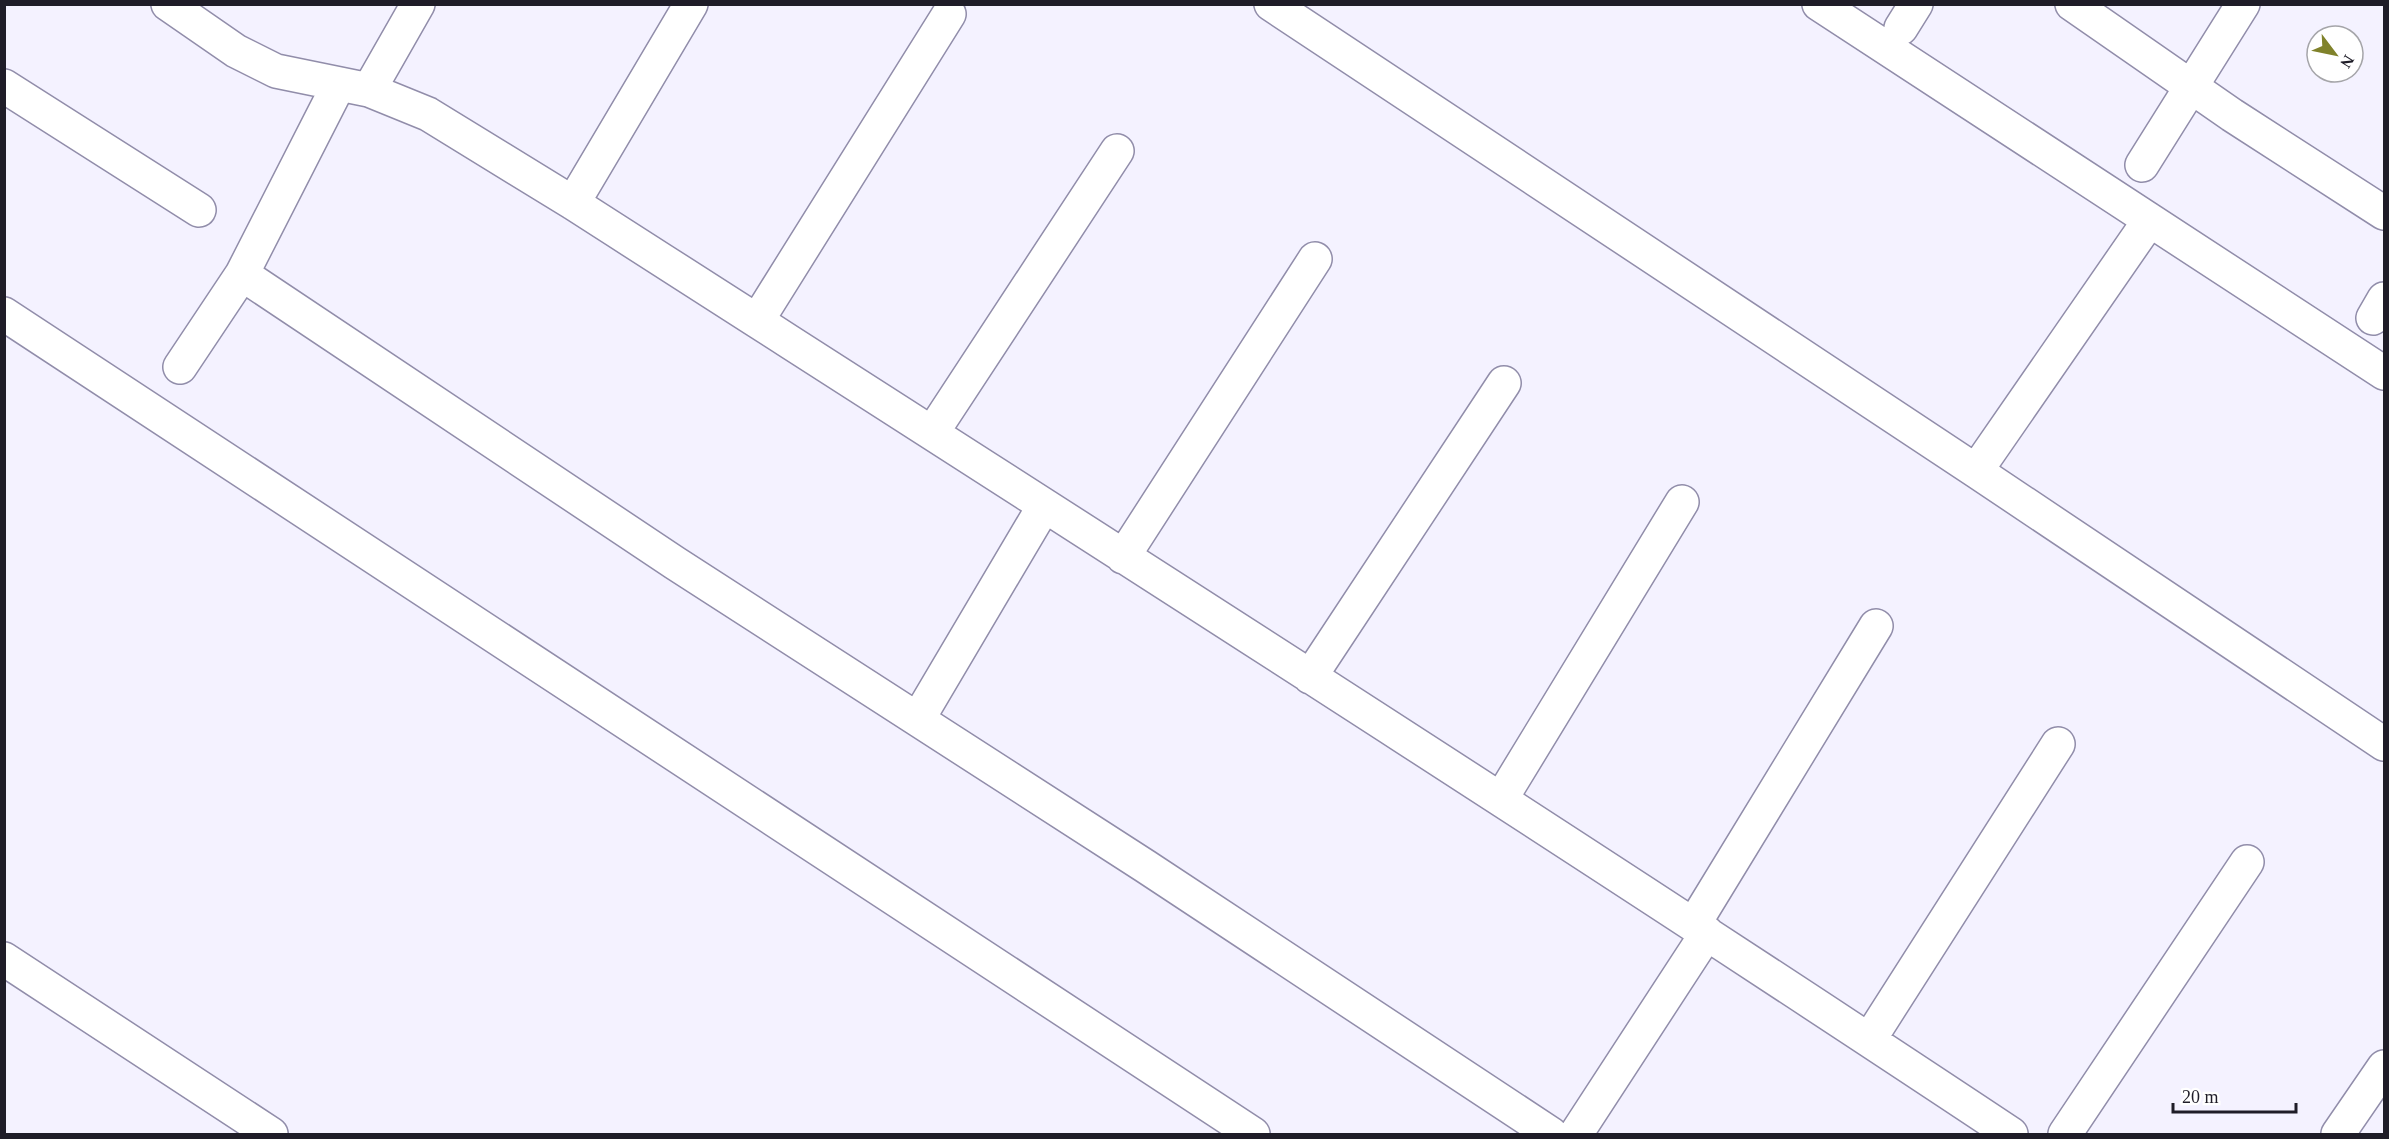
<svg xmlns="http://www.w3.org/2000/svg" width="2389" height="1139" font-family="'Times New Roman',serif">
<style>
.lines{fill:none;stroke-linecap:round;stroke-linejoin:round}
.minor-casing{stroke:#918daa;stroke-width:36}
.minor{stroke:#fff;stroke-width:33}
</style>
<rect width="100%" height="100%" fill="#f4f2ff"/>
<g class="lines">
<g class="minor-casing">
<path id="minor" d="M168,4L236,51L276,71L369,90L428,114L573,203C1053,511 1535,818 2011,1134
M1271,4L1976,471L2384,744
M1819,4L2384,373
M2072,4L2232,115L2384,213
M1901,28L1916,4
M339,84L242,274L675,563L1145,866L1551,1134
M4,86L199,210
M369,90L418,4
M2142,165L2243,4
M573,203L691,4
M4,314L1253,1134
M2373,318L2384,299
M757,321L949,14
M180,367L242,274
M932,433L1117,151
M1976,471L2149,221
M1123,557L1315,259
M1310,677L1504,383
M918,719L1044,506
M1501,799L1682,502
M1694,924L1876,626
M4,959L271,1134
M1869,1040L2058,744
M1576,1134L1707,933
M2065,1134L2247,862
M2338,1134L2384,1067"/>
</g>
<use href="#minor" class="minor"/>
</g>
<rect width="2389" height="1139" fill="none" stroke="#1f1d28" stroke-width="12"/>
<g transform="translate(2335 54) rotate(122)"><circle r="28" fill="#ffffff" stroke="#a5a5a9" stroke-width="1.5"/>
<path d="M0-4.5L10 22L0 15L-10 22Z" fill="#80822b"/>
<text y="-9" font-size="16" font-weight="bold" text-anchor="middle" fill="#1f1d28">N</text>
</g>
<path d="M2173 1103v9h123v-9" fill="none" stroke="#1f1d28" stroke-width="3"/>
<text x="2182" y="1103" font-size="18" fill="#1f1d28" stroke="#ffffff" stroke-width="4.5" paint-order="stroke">20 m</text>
</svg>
